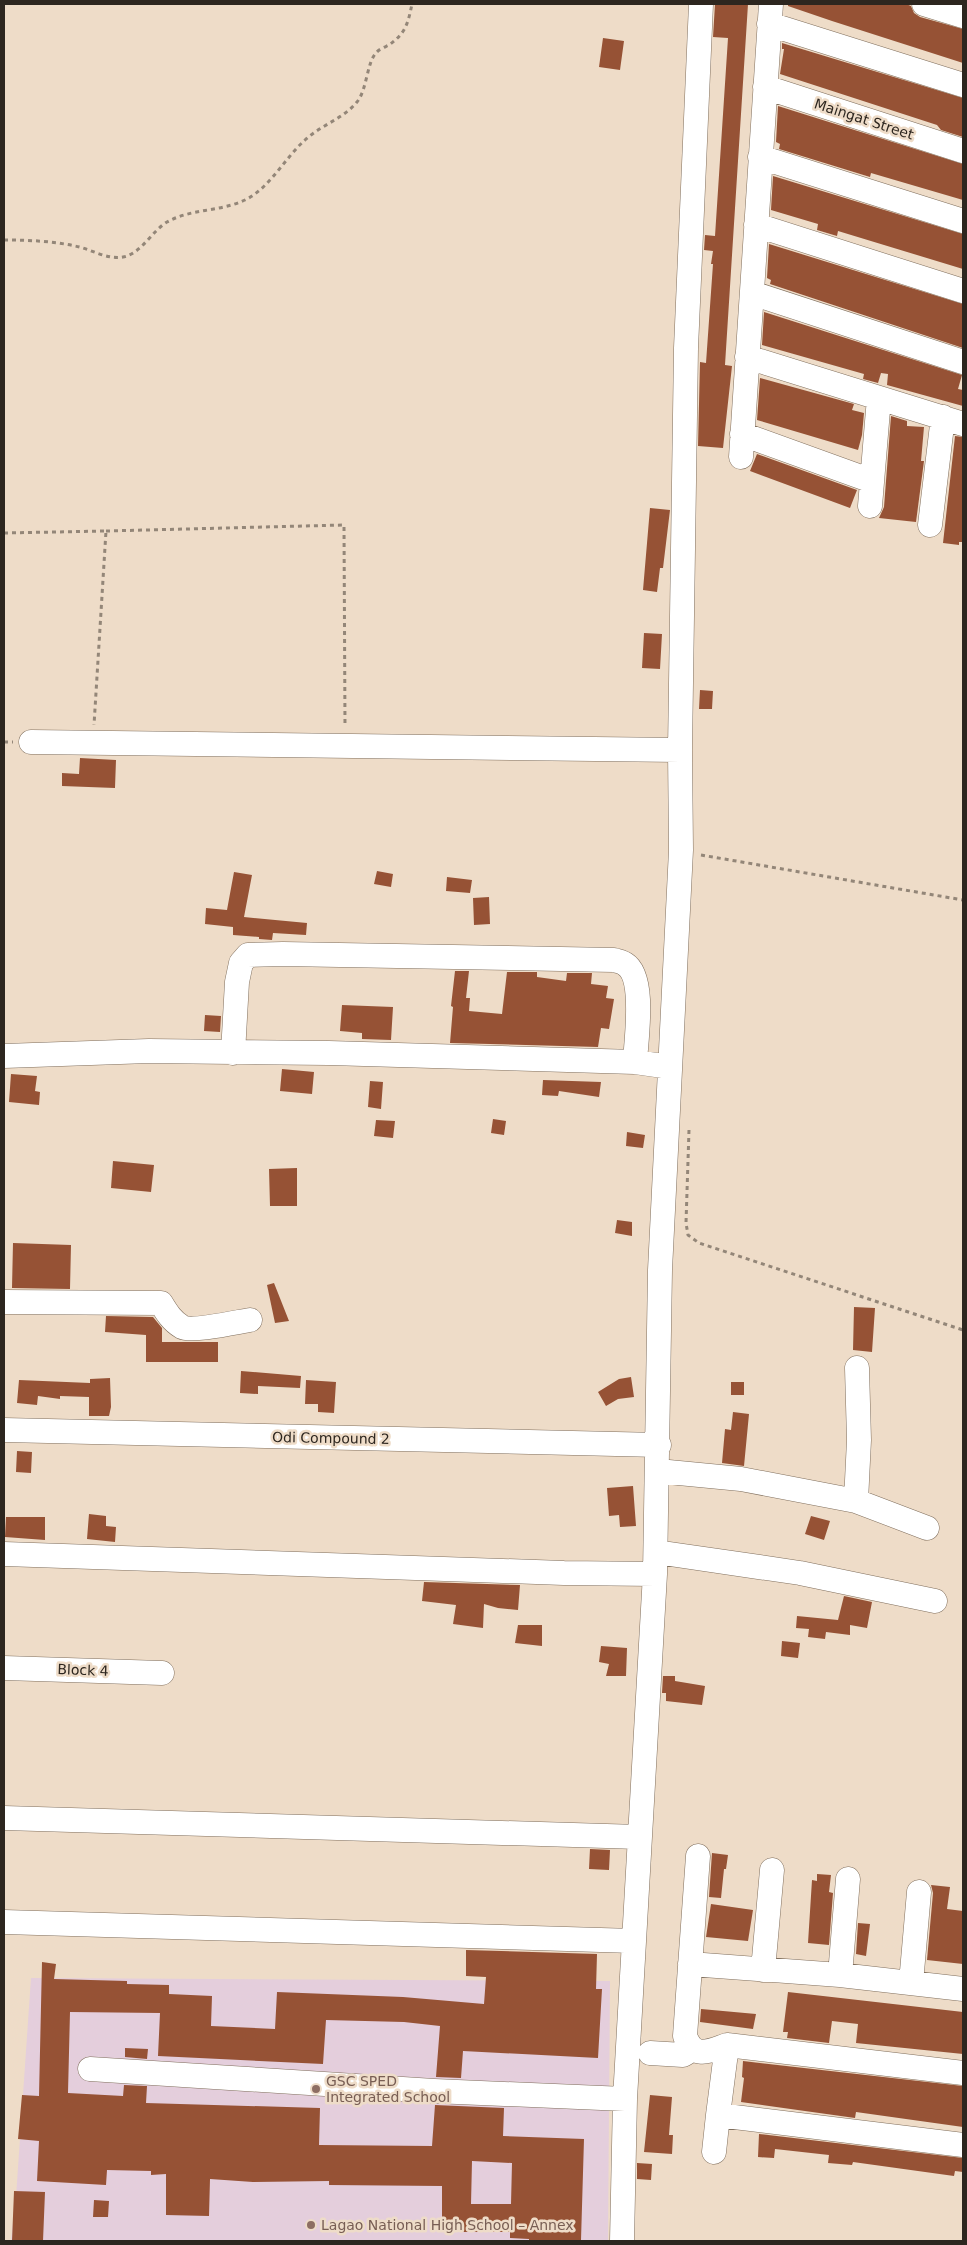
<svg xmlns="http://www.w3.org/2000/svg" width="967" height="2245" font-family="'DejaVu Sans',sans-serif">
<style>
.education{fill:#e4cedc}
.building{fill:#965235;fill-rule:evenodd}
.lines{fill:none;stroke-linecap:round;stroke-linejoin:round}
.minor-casing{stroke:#806f5d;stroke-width:25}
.path{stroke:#938678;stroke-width:3;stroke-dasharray:4 4;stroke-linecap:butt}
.minor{stroke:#fff;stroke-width:24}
.education-dot{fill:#8d6e63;stroke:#eedcc8;stroke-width:2}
.labels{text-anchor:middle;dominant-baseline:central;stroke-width:5;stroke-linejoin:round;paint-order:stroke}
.street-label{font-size:14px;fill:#2d261f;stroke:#eedcc8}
.education-label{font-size:14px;fill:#785e54;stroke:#eedcc8;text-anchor:start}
</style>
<rect width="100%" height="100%" fill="#eedcc8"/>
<path class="education" d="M31,1978L610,1981L608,2241H11L16,2197Z"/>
<path class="building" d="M715,4H748L725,365L732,366L723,448L698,446L700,362L706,363L713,264H711L713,251L704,250L705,235L715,236L728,38L713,37Z
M788,4H906L911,6L914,13L920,17L963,29V63L832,21L788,6Z
M603,38L624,41L620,70L599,67Z
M782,43L963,98V137L941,130L937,125L780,74L784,49H782Z
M778,106L963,164V200L871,173L870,177L779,149L780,144L776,142Z
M773,176L963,234V269L838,231L837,236L817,230L818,224L771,210Z
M769,244L963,304V348L770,284L771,280L767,278Z
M764,312L962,375L958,389L963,390V406L887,385L888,374L881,373L878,383L863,379L864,374L762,345Z
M760,378L854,404L852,410L864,413L862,435L858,450L757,420Z
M891,416L907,421V426L924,427L921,461H924L916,522L879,518L884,507Z
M955,436L963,437V542H959V545L943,543Z
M757,454L857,490L850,508L750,471Z
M650,508L670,510L663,568H660L657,592L643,590Z
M644,633L662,634L660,669L642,668Z
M700,690L713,691L712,709H699Z
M80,758L116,760L115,788L62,786V773L79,774Z
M377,871L393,874L391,887L374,884Z
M234,872L252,875L244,917L307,923L306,935L273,933L272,940L259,939V937L233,935V927L205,924L206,908L227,910Z
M447,877L472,880L470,893L446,891Z
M489,897L490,924L474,925L473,898Z
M455,971H469L466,998H470L469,1011L502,1014L507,972H537V977L566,981L567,973H592L591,984L608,986L606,998L614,999L609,1029L601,1028L598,1047L450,1043L453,1007L451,1006Z
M342,1005L393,1007L391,1040L362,1039V1033L340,1031Z
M205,1015L221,1016L220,1032L204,1031Z
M282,1069L314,1072L312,1094L280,1091Z
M11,1074L37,1076L35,1091L40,1092L39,1105L9,1102Z
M543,1080L601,1082L599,1097L559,1091L558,1096L542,1095Z
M370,1081L383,1082L381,1109L368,1107Z
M493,1119L506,1121L504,1135L491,1133Z
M376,1120L395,1121L393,1138L374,1136Z
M627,1132L645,1135L643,1148L626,1146Z
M113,1161L154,1165L151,1192L111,1188Z
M297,1168V1206H270L269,1169Z
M617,1220L632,1222V1236L615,1233Z
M13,1243L71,1245L70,1289L12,1288Z
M274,1283L289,1321L275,1323L267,1285Z
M854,1307L875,1308L872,1352L853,1350Z
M106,1316L153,1317L162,1328V1342H218V1362H146V1335L105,1332Z
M241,1371L301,1376L300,1388L258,1386V1394L240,1393Z
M631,1377L634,1397L618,1399L606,1406L598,1392L619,1379Z
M110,1378L111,1407L109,1416H89V1397L60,1396V1399L38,1396L37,1405L17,1403L19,1380L90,1383V1379Z
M306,1380L336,1382L334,1413L318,1412V1404H305Z
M731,1382H744V1395H731Z
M733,1412L749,1414L744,1466L722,1463L725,1429L731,1430Z
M17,1451L32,1452L31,1473L16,1472Z
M633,1486L636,1526L620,1527L619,1515L609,1516L607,1488Z
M89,1514L106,1516V1526L116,1527L115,1542L87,1539Z
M811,1516L830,1521L824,1540L805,1534Z
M6,1517H45V1540L5,1537Z
M424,1582L520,1585L518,1610L498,1608L484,1604L483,1628L453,1624L456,1605L422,1601Z
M844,1596L872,1602L867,1628L850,1625V1635L826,1632L825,1639L808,1637L809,1629L796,1628L797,1616L838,1620Z
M518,1625H542V1646L515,1643Z
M782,1641L800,1643L798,1658L781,1656Z
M601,1646L627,1648L626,1676H606L609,1664L599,1662Z
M663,1676H675V1681L705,1686L702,1705L666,1701V1693H662Z
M590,1849L610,1850L609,1870L589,1869Z
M712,1853L728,1855L726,1869H724L721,1898L709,1897Z
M817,1874L831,1875L829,1892L833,1893L829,1945L808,1943L812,1880L817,1881Z
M931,1885L950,1887L947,1909L963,1911V1964L927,1960L933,1893Z
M711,1904L753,1910L748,1941L706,1937Z
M858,1923L870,1924L866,1956L856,1954Z
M466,1950L597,1954L596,1989H602L598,2058L463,2051L461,2078L436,2077L440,2026L404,2022L326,2020L323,2064L158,2056L160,2013L70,2012L68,2093L123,2096L124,2085L147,2086L146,2103L320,2108L319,2145L432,2146L435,2105L504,2108L503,2136L584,2139L581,2240L529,2241V2239L510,2238V2232H442V2186L329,2185V2181L253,2182L210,2179L209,2216L166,2215V2174L151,2175V2171L107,2170L106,2185L37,2181L39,2141L18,2139L22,2095L39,2096L42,1962L56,1964L54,1979L127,1981V1984L169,1985V1994L212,1996L211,2026L275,2029L277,1992L403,1997L484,2004L486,1977L466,1976ZM472,2161L512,2163L511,2204H471Z
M788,1992L963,2012V2054L856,2043L858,2024L832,2021L829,2043L787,2038L788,2032H783Z
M701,2009L756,2014L753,2029L700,2022Z
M125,2048L148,2049L147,2059L125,2057Z
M743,2061L963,2086V2127L856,2112L855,2118L741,2102L744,2078L742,2077Z
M650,2095L672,2097L669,2135H673L672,2154L644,2152Z
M759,2134L963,2158V2172L955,2171L954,2176L853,2162L852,2165L828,2163L829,2155L775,2149L774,2158L758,2157Z
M637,2163L652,2164L651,2180L637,2179Z
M14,2191L45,2192L43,2241H12Z
M94,2200L109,2201L108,2217H93Z"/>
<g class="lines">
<g class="minor-casing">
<path id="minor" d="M924,4L963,16
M769,24L963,85
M765,87L963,151
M760,157L963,221
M756,225L963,291
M752,293L963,362
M747,357L963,424
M742,434L872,481
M741,457L771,4
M870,506L879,398
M930,525L943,417
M31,742L680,750
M233,1053L237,982L241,963L248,955L283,954L614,960C617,961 623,962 625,964C646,977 636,1040 635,1062
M4,1056L149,1051L329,1053L635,1062L670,1067
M4,1302L161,1303C167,1313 172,1321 182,1327C192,1332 237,1322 250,1320
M4,1430L659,1445
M658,1471L741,1479L856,1501L927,1528
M856,1501L859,1440L857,1368
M656,1552L800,1573L935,1601
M4,1554L564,1573L655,1574
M4,1668L162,1673
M4,1818L639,1837
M698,1856L685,2036C694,2060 709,2051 727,2045L963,2073
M4,1922L634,1941
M690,1964L840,1975L963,1989
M763,1970L772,1870
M840,1975L848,1879
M911,1983L919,1892
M650,2053L683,2055L693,2049
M90,2069L434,2091L625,2099
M718,2115L727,2045
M714,2152L718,2115L963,2145
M622,2241L625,2099L655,1574L660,1270L681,850L680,750L686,348L701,4"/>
</g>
<path class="path" d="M4,240C28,240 52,241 75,246C91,249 107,260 123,257C141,254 152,231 167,222C192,208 222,212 247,199C271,186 285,158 305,140C321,125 343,119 357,102C367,90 367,62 376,53C379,49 385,47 389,45C406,33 408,23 412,4
M106,531L344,525L345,727
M4,533L106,531L94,725
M4,742H13
M701,855L963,900
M689,1130L686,1223L688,1235L699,1243L963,1330"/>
<use href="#minor" class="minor"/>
</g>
<g class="education-dot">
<circle cx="316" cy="2089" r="5"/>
<circle cx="311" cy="2225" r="5"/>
</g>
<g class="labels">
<g class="street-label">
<text transform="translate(864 119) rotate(18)">Maingat Street</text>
<text transform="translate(331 1438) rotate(1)">Odi Compound 2</text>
<text transform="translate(83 1670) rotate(2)">Block 4</text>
</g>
<g class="education-label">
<text x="326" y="2081">GSC SPED<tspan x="326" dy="16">Integrated School</tspan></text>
<text x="321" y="2225">Lagao National High School – Annex</text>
</g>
</g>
<rect width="967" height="2245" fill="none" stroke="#2d261f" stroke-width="10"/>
</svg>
